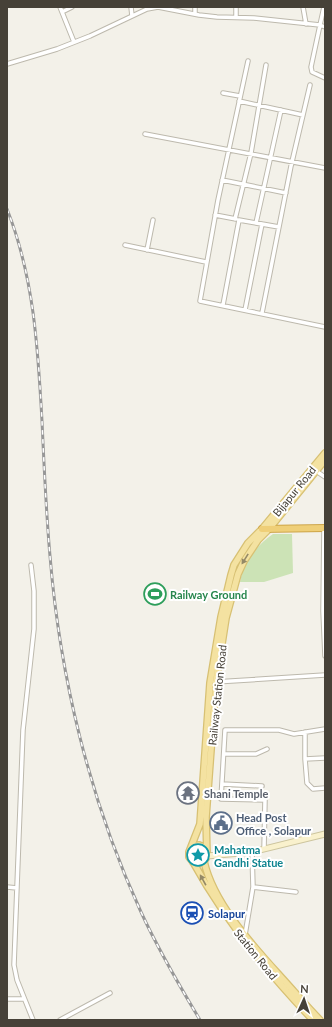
<svg xmlns="http://www.w3.org/2000/svg" width="332" height="1027" font-family="Lato,sans-serif">
<style>
.green{fill:#cce3b6}
.lines{fill:none;stroke-linecap:round;stroke-linejoin:round}
.street-casing{stroke:#bdb9ad;stroke-width:5.5}
.secondary-casing{stroke:#cdc59e;stroke-width:7}
.primary-casing{stroke:#d7c073;stroke-width:8}
.highway-casing{stroke:#cda549;stroke-width:8}
.street{stroke:#fff;stroke-width:3.5}
.secondary{stroke:#f9f1cd;stroke-width:5}
.primary{stroke:#f4e2a1;stroke-width:5.5}
.highway{stroke:#efcf78;stroke-width:6}
.rail-casing{stroke:#979797;stroke-width:3}
.rail{stroke:#fff;stroke-width:1.5;stroke-dasharray:4.5;stroke-linecap:butt}
.oneway{fill:#948967}
.labels{text-anchor:middle;dominant-baseline:central;stroke-width:4;stroke-linejoin:round;paint-order:stroke}
.street-label{font-size:11px;fill:#464138;stroke:#fff}
.leisure-label{font-size:11px;font-weight:bold;fill:#27864d;stroke:#fff;text-anchor:start}
.worship-label{font-size:11px;font-weight:bold;fill:#5b616d;stroke:#fff;text-anchor:start}
.service-label{font-size:11px;font-weight:bold;fill:#4e5e75;stroke:#fff;text-anchor:start}
.culture-label{font-size:11px;font-weight:bold;fill:#0d838f;stroke:#fff;text-anchor:start}
.transit-label{font-size:11px;font-weight:bold;fill:#164399;stroke:#fff;text-anchor:start}
</style>
<rect width="100%" height="100%" fill="#f3f1e9"/>
<path class="green" d="M273,534H292L293,573L264,582H240C243,562 257,545 273,534Z"/>
<g class="lines">
<g class="street-casing">
<path id="street" d="M60,7L74,42
M131,7L132,16
M195,7V14
M236,7V17
M303,7L306,24
M62,12L72,7
M325,27L320,25L311,67L312,72L325,78
M248,61L218,200L200,301L325,327
M7,64L57,49L90,36L147,9L158,7L199,15L217,17L254,18L320,25L324,7
M223,93L240,96
M239,101L303,115
M145,134L325,168
M222,180L286,193
M215,215L236,219
M235,219L251,153L266,65
M256,223L281,110
M125,245L206,262
M147,250L153,220
M223,305L239,220L279,227
M245,310L262,224
M262,313L291,166L310,85
M316,471L325,477
M324,528L323,611L325,656
M31,565L34,591V629L23,730L14,965L17,980L33,1020
M215,682L325,675
M305,732V759L325,758
M224,754H256L267,749
M305,759L307,783L313,789L325,788
M222,784L262,786
M264,849L265,800L221,799L225,730H279L294,734L325,729
M7,887L17,888
M253,887L296,892
M245,935L253,887L252,852
M7,999H23
M60,1020L110,993"/>
</g>
<g class="secondary-casing">
<path id="secondary" d="M207,856L252,852L325,834"/>
</g>
<g class="primary-casing">
<path id="primary" d="M192,847L199,845L206,848
M204,861C213,903 253,946 281,977C294,991 306,1006 320,1020
M193,862C199,864 205,863 207,856L206,817L216,682L226,618L238,574L244,561L258,540L269,529L325,460
M313,1020C267,972 225,920 193,862L189,857V852L200,824L210,683L221,617L231,575L234,565L248,543L262,529L325,453"/>
</g>
<g class="highway-casing">
<path id="highway" d="M262,529L325,528"/>
</g>
<use href="#street" class="street"/>
<use href="#secondary" class="secondary"/>
<use href="#primary" class="primary"/>
<use href="#highway" class="highway"/>
<g class="rail-casing">
<path id="rail" d="M7,209C34,277 38,349 42,421C44,466 46,511 50,556C60,678 90,801 141,912C158,949 179,985 200,1020"/>
</g>
<use href="#rail" class="rail"/>
</g>
<defs><path id="oneway-solid" d="M-6-.8H1V-3.2L6.5 0L1 3.2V.8H-6Z"/></defs>
<g class="oneway">
<use href="#oneway-solid" transform="translate(245 559) rotate(122)"/>
<use href="#oneway-solid" transform="translate(203 880) rotate(-119)"/>
</g>
<defs>
<g id="stadium-ring" transform="scale(1.15)"><circle r="9.5" fill="#fff" stroke="#2e9e5b" stroke-width="1.5"/><path d="M0-5a6.5 5 0 1 0 0 10a6.5 5 0 1 0 0-10ZM-3.5-1.8h7v3.6h-7Z" fill="#2e9e5b"/></g>
<g id="temple-ring" transform="scale(1.15)"><circle r="9.5" fill="#fff" stroke="#6b7280" stroke-width="1.5"/><path d="M0-6L5-2H3V0L6.5 2.5H4V6H1.5V3h-3V6H-4V2.5H-6.5L-3 0V-2H-5Z" fill="#6b7280"/></g>
<g id="civic-ring" transform="scale(1.15)"><circle r="9.5" fill="#fff" stroke="#5c6f8a" stroke-width="1.5"/><path d="M-.6-6.5H3V-4.5H.6V-3L4-1V1h2V6H-6V1h2V-1L-.6-3ZM-1.2 2.5V6h2.4V2.5Z" fill="#5c6f8a"/></g>
<g id="sight-ring" transform="scale(1.15)"><circle r="9.5" fill="#fff" stroke="#0f9aa8" stroke-width="1.5"/><path d="M0-6L1.8-2.2L6-1.7L2.9 1.2L3.7 5.4L0 3.3L-3.7 5.4L-2.9 1.2L-6-1.7L-1.8-2.2Z" fill="#0f9aa8"/></g>
<g id="station-ring" transform="scale(1.15)"><circle r="9.5" fill="#fff" stroke="#1a4fb4" stroke-width="1.5"/><path d="M-3-6H3Q5-6 5-4V2Q5 4 3 4L4.5 6H3L1.5 4h-3L-3 6H-4.5L-3 4Q-5 4-5 2V-4Q-5-6-3-6ZM-3.5-4v3h7v-3ZM-3.5 1v1.5H-2V1ZM2 1v1.5H3.5V1Z" fill="#1a4fb4"/></g>
</defs>
<g fill-rule="evenodd">
<use href="#stadium-ring" x="155" y="594"/>
<use href="#temple-ring" x="188" y="793"/>
<use href="#civic-ring" x="221" y="823"/>
<use href="#sight-ring" x="198" y="855"/>
<use href="#station-ring" x="192" y="913"/>
</g>
<g class="labels">
<g class="street-label">
<text transform="translate(294 491) rotate(-51)">Bijapur Road</text>
<text transform="translate(217 695) rotate(-84)">Railway Station Road</text>
<text transform="translate(256 954) rotate(51)">Station Road</text>
</g>
<g class="leisure-label">
<text x="170" y="594">Railway Ground</text>
</g>
<g class="worship-label">
<text x="204" y="793">Shani Temple</text>
</g>
<g class="service-label">
<text x="236" y="817">Head Post<tspan x="236" dy="13">Office , Solapur</tspan></text>
</g>
<g class="culture-label">
<text x="214" y="849">Mahatma<tspan x="214" dy="13">Gandhi Statue</tspan></text>
</g>
<g class="transit-label">
<text x="208" y="913">Solapur</text>
</g>
</g>
<rect width="332" height="1027" fill="none" stroke="#464138" stroke-width="16"/>
<g transform="translate(304 999) rotate(3)" stroke="#ffffff" stroke-width="3" paint-order="stroke">
<path d="M0-3L7 15L0 10L-7 15Z" fill="#464138"/>
<text y="-6" font-size="11" font-weight="bold" text-anchor="middle" fill="#464138">N</text>
</g>
</svg>
